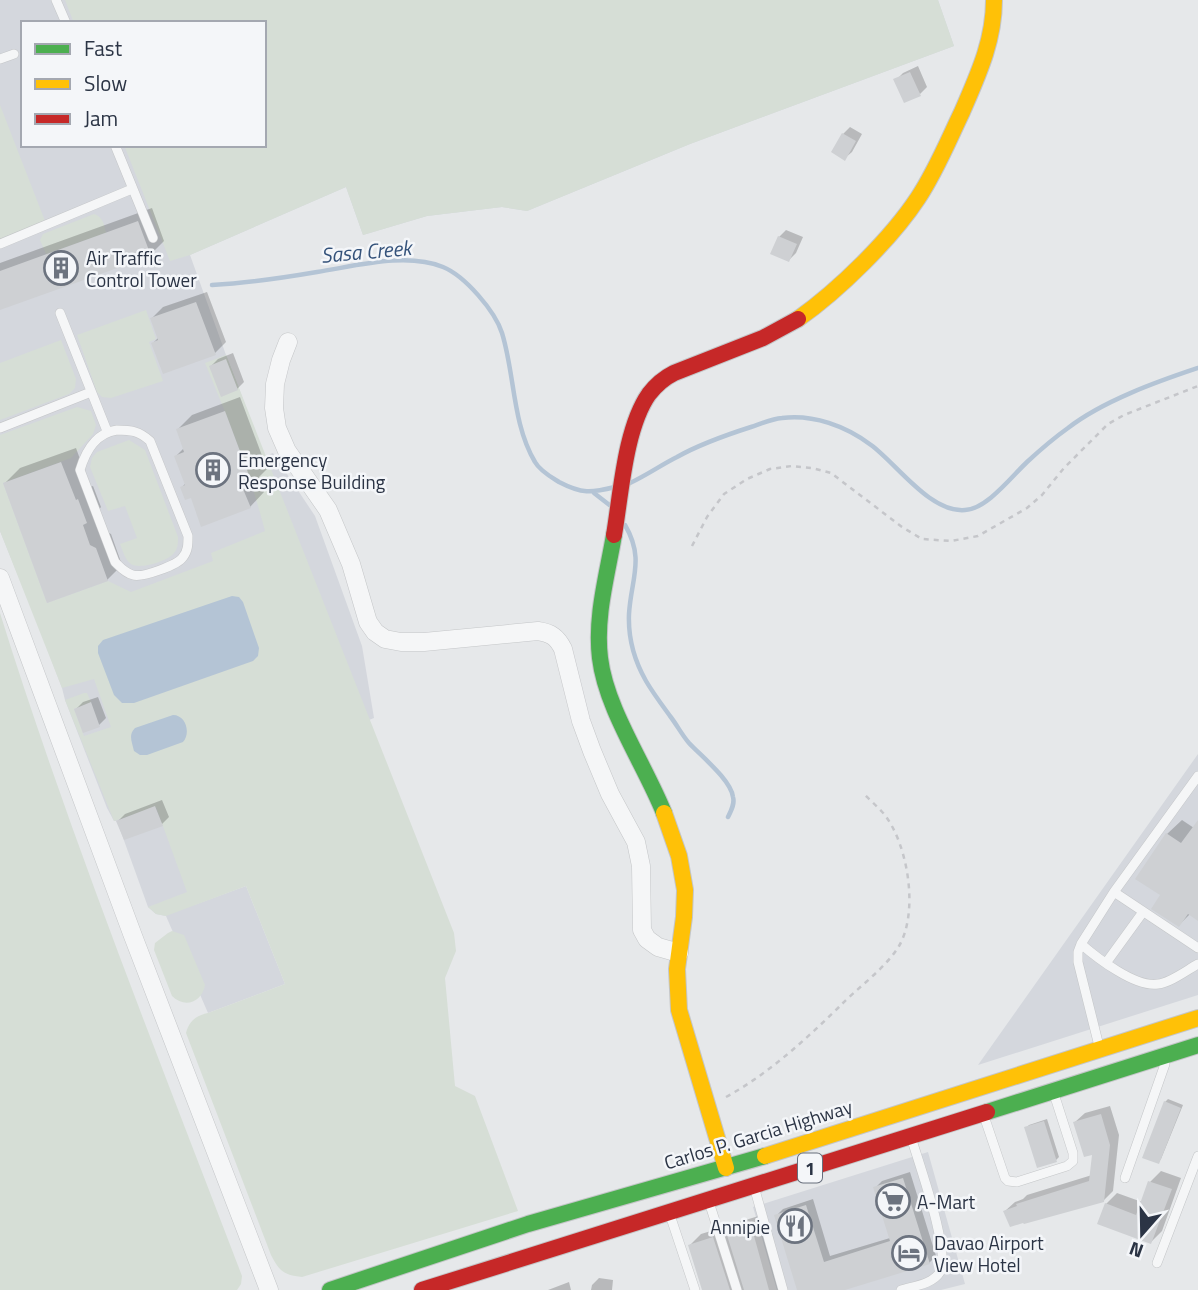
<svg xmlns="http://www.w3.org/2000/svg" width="1198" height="1290" font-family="'Titillium Web',sans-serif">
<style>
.built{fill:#d4d7dd;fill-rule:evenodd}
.green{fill:#d6ded6}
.water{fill:#b4c4d5}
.shadow{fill:#0003}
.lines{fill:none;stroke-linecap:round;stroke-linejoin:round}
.stream{stroke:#b4c4d5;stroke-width:4.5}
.building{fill:#ced0d3}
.lane-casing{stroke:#c4c6c8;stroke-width:10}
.street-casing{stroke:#c4c6c8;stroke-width:19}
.fast-casing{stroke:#c4c6c8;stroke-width:18}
.slow-casing{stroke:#c4c6c8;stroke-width:18}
.jam-casing{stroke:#c4c6c8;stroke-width:18}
.path{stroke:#c5c6ca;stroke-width:2.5;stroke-dasharray:5 5;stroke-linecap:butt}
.lane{stroke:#f5f6f7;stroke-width:9}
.street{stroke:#f5f6f7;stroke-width:18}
.fast{stroke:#4caf50;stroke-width:16}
.slow{stroke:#ffc107;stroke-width:16}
.jam{stroke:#c62828;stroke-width:16}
.labels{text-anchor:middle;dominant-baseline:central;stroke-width:5;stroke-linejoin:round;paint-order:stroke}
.shield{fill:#f4f6f9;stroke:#676e7b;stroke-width:2}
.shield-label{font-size:18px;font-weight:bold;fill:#2b3445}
.poi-label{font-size:19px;fill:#2b3445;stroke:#f4f6f9;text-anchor:start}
.street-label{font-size:19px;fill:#2b3445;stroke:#f4f6f9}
.water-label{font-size:21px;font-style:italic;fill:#34527a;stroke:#f4f6f9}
</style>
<rect width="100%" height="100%" fill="#e6e8ea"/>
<path class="built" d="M0,0H938L954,46L690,144L527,211L502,207L427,216L363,235L346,187L190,255L226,355L265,456L273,453L315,516L362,646L374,718L156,806L194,905L246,886L285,984L208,1013L166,916L156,914L148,907L117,821H114L107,808L65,700L62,688L39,627L0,531ZM23,23H264V145H23Z
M1198,754V995L978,1065Z
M928,1152L965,1284L941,1290H777L753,1207Z"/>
<path class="green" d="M65,0H938L954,46L690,144L527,211L502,207L427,216L363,235L346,187L190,255L170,261L124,145H264V23H74Z
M0,105L45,221L0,239Z
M94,214C103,217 104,224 106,233L46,254L40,240L43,234Z
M146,310L156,339L149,342L163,381L111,398L102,397L97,392L77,335Z
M61,340L76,379L75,388L69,394L0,420V363Z
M226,355L454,933L456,951L445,978L455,1086L475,1096L518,1211L302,1277C284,1275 279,1271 271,1255L186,1033C189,1021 197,1015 208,1013L285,984L246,886L166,916L156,914L148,907L187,892L156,807L114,821L65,700L84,693H87L91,702L74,709L84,736L111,727L94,679L62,688L0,531V435L77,407L91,411L96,425L93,434L71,458L3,483L47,603L108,581L131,592L213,561L211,553L265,531C250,473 228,418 205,363Z
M129,440L145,450L178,537C178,544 178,548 174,553C168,561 140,570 131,564C125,560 123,551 120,544L137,538L125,506L108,511L90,467L92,458L97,452Z
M0,613C70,837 158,1056 242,1276L241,1284L237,1290H0Z
M172,931L184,935L205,985C202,1002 185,1009 172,996L154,950L155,943L168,933Z"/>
<path class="water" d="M232,596L239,597L243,602L259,648L258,656L253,661L134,703H122L114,695L98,653V646L103,640Z
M173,715C186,715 191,733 183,742L147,755H140L134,751C132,742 128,735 135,728Z"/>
<path class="shadow" d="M918,66L927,87L920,94L896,80L903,73Z
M850,127L862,134L852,152L845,158L843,134Z
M152,208L164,241L150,255L0,308V263Z
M786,230L803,237L796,253L789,260L779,237Z
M207,292L226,342L215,353L153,343L159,337L152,318L163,307Z
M233,353L244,382L237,389L211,366L218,359Z
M240,397L267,469L259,477L264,492L250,507L192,496L182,487L186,483L176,456L184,448L178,429L192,415Z
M76,448L90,487L93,486L101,507L98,511L105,531L111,534L122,565L107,580L5,483L20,468Z
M98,697L106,718L99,725L76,709L83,702Z
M162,800L169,817L162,824L118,821L125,814Z
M1182,820L1194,828L1198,823V919L1190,914L1179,925L1162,895L1167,834Z
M1168,1099L1183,1105L1161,1159L1158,1162L1165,1102Z
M1110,1106L1119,1135L1113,1191L1103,1201L1005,1211L1015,1202L1023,1199L1027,1195L1092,1175L1094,1152L1075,1122L1085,1113Z
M1047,1119L1059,1157L1056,1160L1026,1128L1029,1125Z
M1161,1171L1181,1178L1162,1231L1151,1242L1106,1204L1117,1193L1142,1202L1150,1182Z
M910,1172L936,1256L929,1263L839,1290H799L776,1216L783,1209L813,1199L830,1256L890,1238L875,1188L882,1181Z
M762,1215L783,1290H704L690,1245L701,1234L724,1227L726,1234L739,1222Z
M599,1278L613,1280L612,1290H591L592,1285Z
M569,1282L571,1290H548Z"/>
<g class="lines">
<path class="stream" d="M212,285C247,283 282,278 317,272C356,266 406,252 443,267C465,276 495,311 502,333C515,375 512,423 535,462C540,471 551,477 559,482C582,494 591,493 615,487
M630,483C647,475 661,465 677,457C700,444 726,435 751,427C760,424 771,419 782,418C813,414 846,426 871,445C897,464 930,513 965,510C987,509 1012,476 1027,462C1040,450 1054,438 1068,428C1103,401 1156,382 1198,368
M594,493L612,507
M625,525C645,559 631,579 629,614C628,638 634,660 646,681C653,693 662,705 670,716C677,725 682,735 689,743C701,756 731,780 733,797C735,804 731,811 728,817"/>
</g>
<path class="building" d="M910,72L921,96L904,103L893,79Z
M842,133L856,141L845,161L831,152Z
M138,221L151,256L0,310V271Z
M778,236L797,244L789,262L770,254Z
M196,302L216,355L163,374L151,343L158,340L150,318Z
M226,359L238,390L221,397L209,366Z
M225,411L253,486L243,489L251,508L201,527L191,498L185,500L180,487L185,485L174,456L184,452L176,429Z
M61,462L76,500L78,499L87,523L83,525L90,545L96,548L108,581L47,603L3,483Z
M91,702L100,727L83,733L74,709Z
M155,806L163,826L124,840L116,821Z
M1198,820V921L1188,914L1179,927L1151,909L1160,895L1135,879L1166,833L1181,843Z
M1164,1101L1181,1108L1159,1164L1142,1158Z
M1101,1114L1110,1145L1104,1202L1024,1224L1023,1223L1010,1227L1003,1211L1017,1206L1016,1204L1089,1181L1092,1155L1084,1157L1073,1122Z
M1044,1121L1057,1162L1037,1168L1024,1127Z
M903,1178L930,1264L845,1290H797L774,1215L806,1205L824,1262L890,1241L873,1187Z
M1148,1181L1172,1189L1151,1244L1097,1224L1105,1203L1136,1215Z
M751,1225L769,1290H744L726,1232Z
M713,1237L730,1290H702L688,1245Z"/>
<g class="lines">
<g class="lane-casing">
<path id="lane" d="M56,0L66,23
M0,59L14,54
M115,145L153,238
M0,244L132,189
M60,313L107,431
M0,428L91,392
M117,430C131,430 139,431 150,441L188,536C188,544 188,551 183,557C178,565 142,578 133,575C125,573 120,567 115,562L80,470C86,450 96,433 117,430Z
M1114,892L1198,948
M1081,944C1097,958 1136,988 1158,984C1170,983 1187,970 1198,964
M1106,963L1143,912
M1099,1046L1078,962V952L1081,944L1114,892L1198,776
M984,1116L1005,1178L1008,1181L1017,1182L1067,1166L1073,1161V1153L1055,1097
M1125,1178L1165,1064
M755,1190L783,1290
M710,1205L737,1290
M671,1218L695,1290
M1157,1263L1198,1156
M901,1290C914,1286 933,1284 940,1272C951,1253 919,1164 912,1140"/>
</g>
<g class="street-casing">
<path id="street" d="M288,342L281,360L275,384L274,408L277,428L287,451L328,510L351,564L368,622L375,632L385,639L401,642H424L538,631C551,633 557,637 563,649L581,721L592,751L610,794L636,842L641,866L642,930L647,939L658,947L679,953
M0,578L133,936L269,1290"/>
</g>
<g class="fast-casing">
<path id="fast" d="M614,535C607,576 595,617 600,658C606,709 645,765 664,813
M987,1112L1198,1045
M330,1290L528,1224L765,1156"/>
</g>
<g class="slow-casing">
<path id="slow" d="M798,319C839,290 891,239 918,198C936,171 948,141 962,112C978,75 994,41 994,0
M664,813L679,856L685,890L684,917L677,969L679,1010L726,1168
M765,1156L1198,1018"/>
</g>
<g class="jam-casing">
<path id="jam" d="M614,535C621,494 625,428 649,394C656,385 664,378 674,373L763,338L798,319
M422,1290L987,1112"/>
</g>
<path class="path" d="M692,546L707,517L724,494L747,479L770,469L792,466L812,468L831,473L902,527L922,539L951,541L978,536L1027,508L1042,495L1064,468L1108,424L1124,415L1198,386
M726,1097C768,1074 804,1041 839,1007C857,988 885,969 899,946C919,912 908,844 884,814C878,807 871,801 865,795"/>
<use href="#lane" class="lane"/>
<use href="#street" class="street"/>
<use href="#fast" class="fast"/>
<use href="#slow" class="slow"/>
<use href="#jam" class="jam"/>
</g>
<defs>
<g id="building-ring" transform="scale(1.75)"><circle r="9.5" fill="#f4f6f9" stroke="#6c737f" stroke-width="1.5"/><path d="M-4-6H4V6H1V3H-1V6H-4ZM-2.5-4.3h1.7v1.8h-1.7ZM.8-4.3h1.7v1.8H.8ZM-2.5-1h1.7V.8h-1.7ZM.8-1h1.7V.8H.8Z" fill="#6c737f"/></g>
<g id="supermarket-ring" transform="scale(1.75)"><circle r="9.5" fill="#f4f6f9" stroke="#6c737f" stroke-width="1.5"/><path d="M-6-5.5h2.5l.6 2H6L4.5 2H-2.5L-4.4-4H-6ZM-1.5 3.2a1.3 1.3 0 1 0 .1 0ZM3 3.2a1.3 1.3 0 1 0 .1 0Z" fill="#6c737f"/></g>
<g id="restaurant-ring" transform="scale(1.75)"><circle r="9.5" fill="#f4f6f9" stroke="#6c737f" stroke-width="1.5"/><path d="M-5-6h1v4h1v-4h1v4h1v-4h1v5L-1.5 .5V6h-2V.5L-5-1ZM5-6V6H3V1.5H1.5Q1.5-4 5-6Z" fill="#6c737f"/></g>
<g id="hotel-ring" transform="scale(1.75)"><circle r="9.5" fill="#f4f6f9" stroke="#6c737f" stroke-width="1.5"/><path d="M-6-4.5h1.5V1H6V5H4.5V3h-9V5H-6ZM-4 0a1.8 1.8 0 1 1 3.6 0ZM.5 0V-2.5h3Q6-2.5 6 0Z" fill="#6c737f"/></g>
</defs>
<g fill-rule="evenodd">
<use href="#building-ring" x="61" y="268"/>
<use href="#building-ring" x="213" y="470"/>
<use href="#supermarket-ring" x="893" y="1201"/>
<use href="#restaurant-ring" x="795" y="1226"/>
<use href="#hotel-ring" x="909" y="1253"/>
</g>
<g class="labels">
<rect class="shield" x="798" y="1153.5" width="24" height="29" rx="5"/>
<g class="shield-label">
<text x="810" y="1168">1</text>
</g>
<g class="poi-label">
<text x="86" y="257">Air Traffic<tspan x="86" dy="22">Control Tower</tspan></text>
<text x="238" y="459">Emergency<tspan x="238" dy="22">Response Building</tspan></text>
<text x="917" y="1201">A-Mart</text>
<text x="770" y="1226" text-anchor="end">Annipie</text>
<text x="934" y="1242">Davao Airport<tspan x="934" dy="22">View Hotel</tspan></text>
</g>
<g class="street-label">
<text transform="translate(758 1134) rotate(-17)">Carlos P. Garcia Highway</text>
</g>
<g class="water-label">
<text transform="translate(366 251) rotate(-5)">Sasa Creek</text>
</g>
</g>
<rect x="21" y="21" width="245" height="126" fill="#f4f6f9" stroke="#a4a8b1" stroke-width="2"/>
<rect x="35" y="44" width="35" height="10" fill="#4caf50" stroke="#a4a8b1" stroke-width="2"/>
<text x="84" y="56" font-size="21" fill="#2b3445">Fast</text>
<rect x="35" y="79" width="35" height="10" fill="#ffc107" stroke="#a4a8b1" stroke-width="2"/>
<text x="84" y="91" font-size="21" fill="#2b3445">Slow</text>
<rect x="35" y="114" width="35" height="10" fill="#c62828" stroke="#a4a8b1" stroke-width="2"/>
<text x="84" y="126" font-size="21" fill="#2b3445">Jam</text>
<g transform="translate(1142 1234) rotate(200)" stroke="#f4f6f9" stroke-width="5" paint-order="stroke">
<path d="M0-5L12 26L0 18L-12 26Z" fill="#2b3445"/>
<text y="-10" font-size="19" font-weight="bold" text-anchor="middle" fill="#2b3445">N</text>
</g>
</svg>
